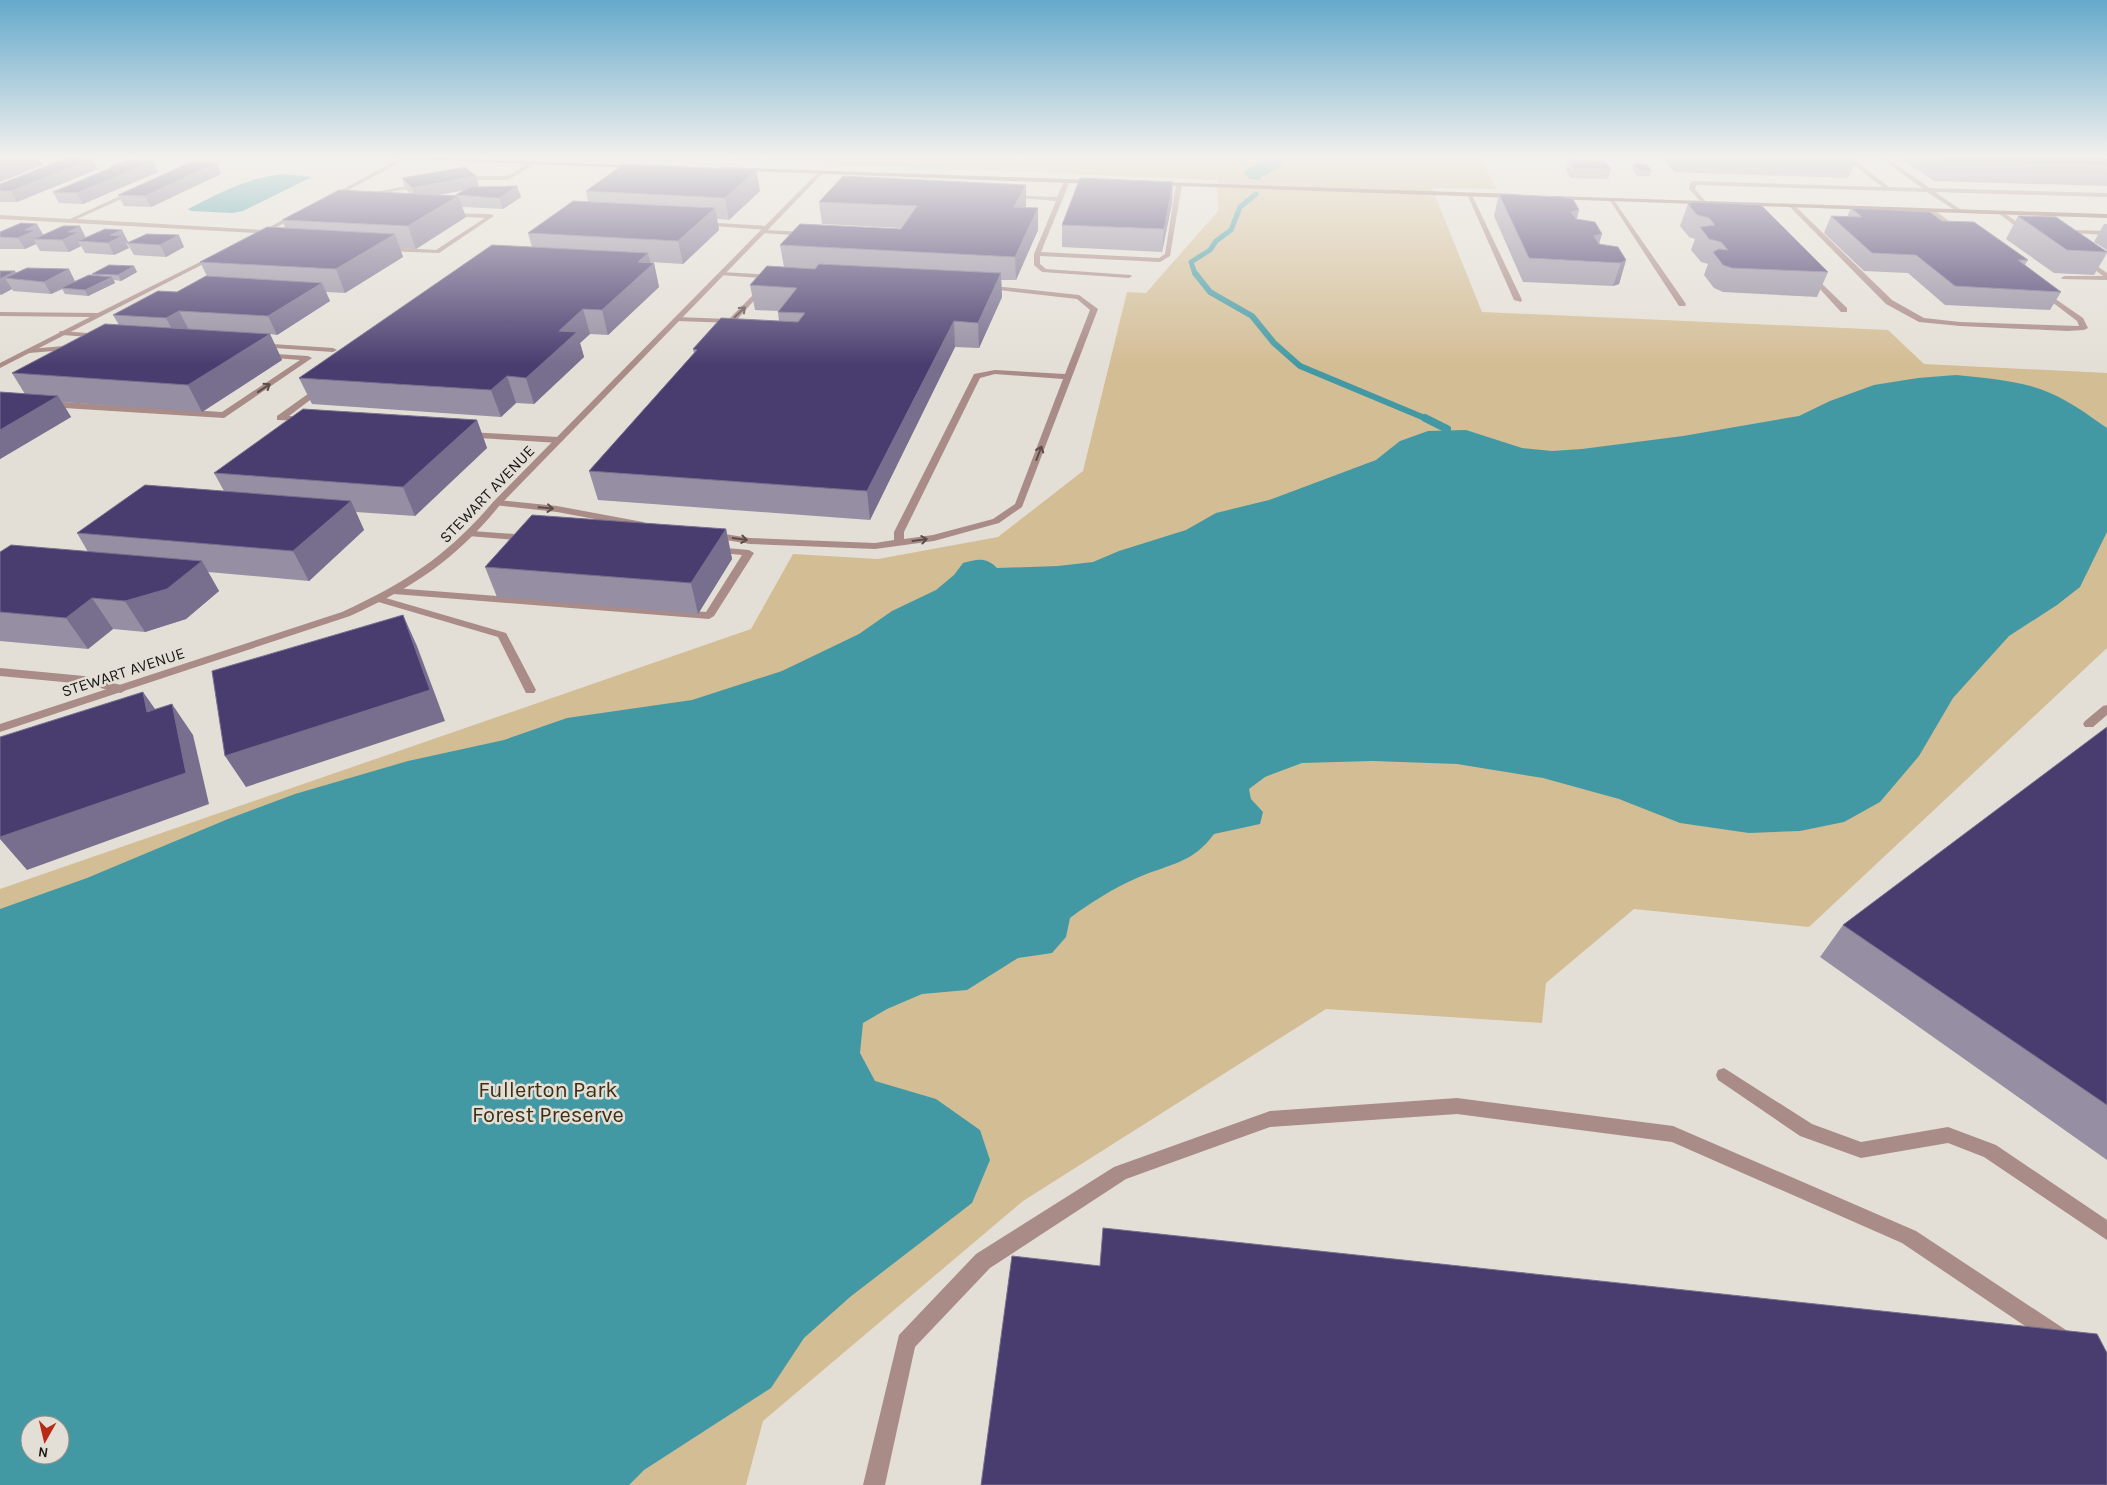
<svg xmlns="http://www.w3.org/2000/svg" width="2107" height="1485" font-family="Karla,sans-serif">
<style>
.green{fill:#d3bd95;fill-rule:evenodd}
.water{fill:#4299a3;fill-rule:evenodd}
.lines{fill:none;stroke-linecap:round;stroke-linejoin:round}
.stream-far2{stroke:#4299a3;stroke-width:5}
.stream-far1{stroke:#4299a3;stroke-width:6}
.stream{stroke:#4299a3;stroke-width:8}
.lane{fill:#a98b87;fill-rule:evenodd}
.street{fill:#a98b87;fill-rule:evenodd}
.secondary{fill:#8d625d;fill-rule:evenodd}
.wall{fill:#968ea2;fill-rule:evenodd}
.shaded-wall{fill:#786e8e}
.building{fill:#493d6f;stroke:#786e8e}
.oneway{stroke:#5b4c49}
.labels{text-anchor:middle;dominant-baseline:central;stroke-width:5;stroke-linejoin:round;paint-order:stroke}
.far-street-label{font-size:16px;fill:#1b1916;stroke:#e4dfd6}
.near-park-label{font-size:22px;fill:#3c2f14;stroke:#e4dfd6}
</style>
<rect width="100%" height="100%" fill="#e4dfd6"/>
<path class="green" d="M668,157H1479L1497,189L1432,188L1482,312L1888,330L1924,364L2107,373V648L1809,927L1634,909L1546,983L1542,1023L1326,1009L1023,1201L763,1421L746,1485H0V889L751,629L793,554L878,559L998,537L1083,471L1127,292L1146,293L1218,211L1217,180ZM30,1425H60V1455H30Z"/>
<path class="water" d="M1272,157H1286L1280,167L1260,178V180L1250,179L1244,173L1248,169Z
M284,174L312,177L243,211L232,213L191,211L188,209C219,193 249,177 284,174Z
M1956,375C1984,378 2013,380 2040,389C2064,397 2087,414 2107,428V532L2080,587L2057,605L2009,636L1953,698L1919,756L1880,802L1844,822L1800,831L1749,833L1680,823L1619,799L1543,778L1457,764L1373,761L1302,763L1265,777L1249,789L1251,799L1263,812L1260,824L1214,834C1193,863 1170,864 1139,877C1114,888 1091,902 1070,918L1066,937L1052,953L1018,958L967,990L922,994L887,1009L863,1023L860,1053L875,1081L936,1099L980,1130L990,1160L972,1203L850,1297L804,1338L771,1388L644,1470L629,1485H0V909L87,878L228,819L295,794L408,761L504,740L567,718L692,700L782,671L859,634L892,611L936,590L954,575L963,563C978,559 986,557 997,568L1058,566L1093,562L1119,551L1186,530L1216,513L1269,500L1376,460L1400,441L1428,431L1466,430L1522,448L1552,451L1582,449L1683,436L1799,416L1830,401L1874,385L1918,378ZM30,1425H60V1455H30Z"/>
<g class="lines">
<path class="stream-far2" d="M1195,274L1191,262L1210,250L1216,241L1231,230L1240,207L1256,194"/>
<path class="stream-far1" d="M1195,273L1210,292L1252,316L1274,343L1300,366L1427,419"/>
<path class="stream" d="M1425,418L1447,429"/>
<path class="lane" d="M1844,157H1850L1889,187L1922,188L1879,157H1885L1930,188L2107,193V197L1935,192L1961,210L1959,213L1927,192L1696,185L1695,189L1707,203L1704,205L1689,189L1690,183L1693,181L1882,187Z
M534,160L536,163L508,180H459L456,178L459,176H507Z
M1067,179L1070,181L1041,252L1159,258L1165,254L1176,184L1179,182L1182,184L1170,256L1160,262L1040,256V264L1046,269L1131,275L1132,276L1129,278L1042,272L1034,265V254L1056,201L1006,197L1009,195L1057,197L1064,181Z
M422,183L424,186L368,196L365,194Z
M1467,194L1472,195L1522,300L1521,302L1514,300Z
M1609,199H1613L1686,304L1685,306H1679Z
M1789,204H1793L1892,300L1924,318L1960,322L2079,326L2077,321L2039,292L2037,291L2041,289L2083,318L2088,328L2084,330L2067,331L1960,326L1919,322L1886,304L1789,206Z
M1929,209H1933L1961,230V232H1957L1929,211Z
M1998,211H2002L2022,226L2033,230L2030,232L2018,228L1998,213Z
M446,213L491,214L494,216L439,253L385,251L382,249L385,247L436,250L485,218L448,216Z
M702,222L767,226L770,228L767,230L700,225Z
M763,230L807,232L810,234L807,236L761,233Z
M2074,230L2107,231V235L2072,233Z
M2084,257L2107,273V280L2062,279L2061,278L2064,276H2103L2082,260L2081,259Z
M722,272L774,275L777,277L774,279L720,275V273Z
M1807,273H1811L1847,308V312H1841L1807,275Z
M763,285L766,287L765,288L734,323L677,321L673,319L677,317L729,319Z
M984,285L1079,295L1098,309L1022,507L999,523L934,541L875,549L750,544L708,537V533L712,532L750,538L875,543L894,540V532L974,374L995,370L1065,374L1090,310L1077,299L982,288L981,287ZM995,374L1063,379L1015,504L993,519L933,535L904,539V532L980,378Z
M60,331L101,334L105,336L101,338L63,335L59,333Z
M257,343L333,348L337,350L333,352L260,347H257Z
M75,345L79,347L78,349L29,353L25,351L29,349Z
M260,353L308,356L312,358L224,418L48,407L44,404L48,401L222,412L300,360L263,357H260Z
M319,386L326,388L289,416L309,417V421L277,420V416Z
M467,432L559,437L563,440L559,443L464,437L463,435Z
M497,500L557,506L643,522L648,525L643,528L557,512L494,505L492,503Z
M472,531L528,535L533,538L528,541L468,536V532Z
M715,547L749,550L754,553L714,616L709,619L394,594L389,591L394,588L706,612L742,555L711,552V548Z
M379,596L506,633L536,690L534,693H526L498,637L375,601L374,599L375,597Z
M0,668L84,676L125,686L127,689L121,693L84,684L0,676Z
M2107,705V715L2093,727H2085L2083,724L2085,721L2103,706Z
M1724,1068L1812,1124L1861,1142L1948,1127L1996,1145L2107,1220V1240L1984,1157L1948,1143L1861,1158L1800,1136L1718,1080L1716,1075L1718,1070Z
M1457,1098L1673,1126L1916,1231L2066,1330L2069,1337L2066,1344L2059,1347L2052,1344L1902,1243L1672,1142L1457,1114L1270,1127L1126,1179L990,1268L915,1347L885,1485H863L899,1335L976,1254L1114,1167L1270,1111Z"/>
<path class="street" d="M402,157L404,160L332,199L327,198Z
M819,171L824,172L500,505C455,560 414,587 350,616L0,732V724L342,612C407,582 447,556 494,501Z
M135,189L137,192L77,219L264,230L294,214L299,215L259,237L256,235L257,233L0,219V215L70,219Z
M214,255L219,256L0,368V363L90,317L0,316V312L98,313Z"/>
<path class="secondary" d="M351,157H418L641,166L638,168Z
M721,167L1095,180L1098,182L1095,184L719,170Z
M1158,182L1515,194L1518,196L1515,198L1156,185Z
M1553,196L2107,214V218L1551,199Z"/>
</g>
<path class="wall" d="M1661,157H1857L1848,178L1675,172Z
M1898,157H2107V186L1934,181Z
M1568,160L1611,169L1608,179L1571,178L1566,171Z
M1633,164L1652,171L1650,176H1637L1632,169Z
M110,167L158,172L83,204L59,203L53,192L110,168Z
M98,169L17,202H0V184Z
M756,170L760,191L729,220L717,219L719,230L683,264L651,262V263H654L659,287L608,335L590,334L580,343L584,357L534,404L516,403L501,417L312,404L299,378L532,247L528,233L588,202L586,191Z
M221,174L151,207L124,206L118,195Z
M476,176L479,187L517,186L521,197L503,209L462,207L466,217L416,249L400,248L403,257L345,293L326,292L330,301L277,335L270,334L282,360L202,412L62,402L71,417L0,459V392L25,394L12,373L119,325L113,315L177,292L207,276L200,262L285,228L282,220L410,193L405,189L402,178ZM466,190L456,195H438Z
M1173,182L1172,203L1162,252L1062,247V225Z
M1499,194L1579,210L1577,219L1599,243L1626,260L1619,284L1613,286L1523,282L1494,216Z
M819,202L1026,206L1025,208H1038V230L1016,280H1001L1002,297L979,348L955,347L870,520L598,500L589,471L694,353L693,349L779,321L778,312L779,311L755,310L750,285L784,267L780,245L901,229V228L822,224Z
M1688,204L1828,272L1817,297L1723,292L1714,288L1704,275L1708,264L1701,262L1691,250L1695,239L1689,237L1680,226Z
M1851,208L1942,221L2028,260L2025,265L2061,292L2050,310L1945,305L1908,273L1864,271L1824,233L1831,216L1847,217Z
M2018,216L2107,251V253L2094,275L2054,273L2006,239Z
M2104,224H2107V250L2094,242Z
M122,230L128,242L126,243L129,248L114,255L85,253L81,246L69,252L40,251L36,244L25,249H0V232L86,238Z
M147,234L184,247L166,257L134,255L127,243Z
M134,266L137,272L121,281L114,280L115,283L88,296L65,294L62,289L51,294L13,291L12,289L0,295V271L16,273L69,269L75,281L93,275L92,274Z
M477,420L487,448L415,516L356,512L364,530L309,581L208,572L219,591L186,619L145,632L113,629L88,649L0,641V552H88L77,533L224,491L214,473Z
M726,529L732,559L698,614L497,597L485,567Z
M2107,727V1160L1820,957L1843,925Z"/>
<path class="shaded-wall" d="M0,157H38L43,165L0,182Z
M92,159L98,169L17,202L11,191Z
M153,161L158,172L83,204L77,193Z
M217,163L221,174L151,207L145,196Z
M756,170L760,191L729,220L725,198Z
M476,176L479,187L416,199L412,188Z
M1173,182L1172,203L1162,252L1164,229Z
M1026,185V206L1015,229L1014,207Z
M517,186L521,197L503,209L499,198Z
M458,196L466,217L416,249L408,226Z
M715,208L719,230L683,264L678,241Z
M1038,208V230L1016,280L1015,257Z
M1579,210L1573,232L1571,212Z
M37,224L44,236L34,239L36,244L25,249L18,238L25,230Z
M80,226L86,238L78,242L81,246L69,252L62,240L68,232Z
M122,230L128,242L126,243L129,248L114,255L108,243L110,235Z
M395,234L403,257L345,293L336,269Z
M1602,234L1595,257L1594,236Z
M179,235L184,247L166,257L160,245Z
M648,253L651,265L654,263L659,287L608,335L602,310L638,262Z
M1626,260L1619,284L1613,286L1621,263Z
M134,266L137,272L121,281L118,275Z
M69,269L75,282L61,288L62,289L51,294L44,282Z
M15,271L20,280L5,278L12,289L1,295L0,293V279Z
M1001,273L1002,297L979,348L978,323Z
M112,277L115,283L88,296L85,290Z
M322,283L330,301L277,335L268,316Z
M583,309L590,334L580,343L584,357L534,404L526,378L559,331Z
M179,311L189,330L176,337L166,318Z
M954,321L955,347L870,520L867,491Z
M270,334L282,360L202,412L188,385Z
M507,376L516,403L501,417L491,390Z
M58,396L71,417L0,459V430Z
M477,420L487,448L415,516L403,487Z
M351,501L364,530L309,581L293,551Z
M726,529L732,559L698,614L691,583Z
M202,561L219,591L186,619L145,632L125,601Z
M92,598L113,629L88,649L66,618Z
M403,615L417,646L445,721L246,787L225,756Z
M143,692L165,723L147,712Z
M172,704L193,735L209,804L27,870L0,839V837Z"/>
<path class="building" d="M1939,157H2107V165L1944,161Z
M67,158L92,159L11,191H0V184Z
M127,160L153,161L77,193L53,192L113,167H110Z
M1568,160L1605,161L1611,169L1574,168Z
M191,162L217,163L145,196L118,195Z
M624,164L756,170L725,198L586,191Z
M1633,164H1646L1652,171L1639,170Z
M465,167L476,176L412,188L402,178Z
M843,176L1026,185L1014,207L1038,208L1015,257L780,245L800,224L901,229L917,206L819,202Z
M1080,178L1173,182L1164,229L1062,225Z
M517,186L499,198L456,195L469,187Z
M339,190L458,196L408,226L282,220Z
M1499,194L1563,197L1573,199L1579,210L1571,212L1576,219L1595,222L1602,234L1594,236L1599,244L1618,247L1626,260L1621,263L1529,258Z
M573,201L715,208L678,241L528,233Z
M1694,202L1761,205L1828,272L1732,268L1723,265L1713,252L1719,249L1728,250L1721,242L1709,239L1700,227L1715,225L1709,218L1697,215L1688,204Z
M1851,208L1930,212L1942,221L1974,222L2028,260H2018L2061,292L1955,286L1916,255L1872,253L1831,216L1862,217Z
M2018,216L2056,217L2107,252L2067,250Z
M21,223L37,224L25,230H36L18,238L0,237V232Z
M63,226H80L68,232H79L62,240L34,239Z
M267,227L395,234L336,269L200,262Z
M105,229L122,230L110,235L122,236L108,243L78,241Z
M147,234L179,235L160,245L127,243Z
M492,245L648,253L638,262L654,263L602,310L583,309L559,331L577,332L526,378L507,376L491,390L299,378Z
M819,264L1001,273L978,323L954,321L867,491L589,471L697,350L693,349L721,318L798,322L805,313L778,312L797,288L750,285L767,266L815,269Z
M109,265L134,266L118,275L92,274Z
M27,268L69,269L44,282L5,278Z
M0,271H15L0,279Z
M89,275L112,277L85,290L61,288Z
M206,276L322,283L268,316L179,311L166,318L113,315L158,291L177,292Z
M105,324L270,334L188,385L12,373Z
M0,392L58,396L0,430Z
M303,409L477,420L403,487L214,473Z
M145,485L351,501L293,551L77,533Z
M532,515L726,529L691,583L485,567Z
M11,545L202,561L167,589L125,601L92,598L66,618L0,612V552Z
M403,615L430,690L225,756L212,671Z
M143,692L147,712L172,704L186,773L0,837V737Z
M2107,727V1105L1843,925Z
M1103,1228L2097,1334L2107,1353V1485H981L1012,1256L1100,1266Z"/>
<defs><path id="oneway-shaft" d="M-6 0H5M1.5-3L5.5 0L1.5 3" fill="none" stroke-width="1.6" stroke-linecap="round" stroke-linejoin="round" transform="scale(1.25)"/></defs>
<g class="oneway">
<use href="#oneway-shaft" transform="translate(740 312) rotate(-44)"/>
<use href="#oneway-shaft" transform="translate(264 388) rotate(-34)"/>
<use href="#oneway-shaft" transform="translate(1039 453) rotate(-69)"/>
<use href="#oneway-shaft" transform="translate(546 508) rotate(5)"/>
<use href="#oneway-shaft" transform="translate(740 539) rotate(8)"/>
<use href="#oneway-shaft" transform="translate(920 540) rotate(-8)"/>
</g>
<linearGradient id="sky" x2="0" y2="1"><stop stop-color="#65a9cc"/><stop offset="0.43" stop-color="#f3f1ed"/><stop offset="1" stop-color="#f3f1ed" stop-opacity="0"/></linearGradient>
<rect width="2107" height="365" fill="url(#sky)"/>
<g class="labels">
<g class="far-street-label">
<text transform="translate(487 494) rotate(-46)">STEWART AVENUE</text>
<text transform="translate(123 672) rotate(-18)">STEWART AVENUE</text>
</g>
<g class="near-park-label">
<text x="548" y="1090">Fullerton Park<tspan x="548" dy="25">Forest Preserve</tspan></text>
</g>
</g>
<g transform="translate(45 1440) rotate(188)"><circle r="24" fill="#e4dfd6" stroke="#949089"/>
<path d="M0-4L9 19L0 12L-9 19Z" fill="#b72b16"/>
<text y="-8" font-size="14" font-weight="bold" text-anchor="middle" fill="#1b1916">N</text>
</g>
</svg>
